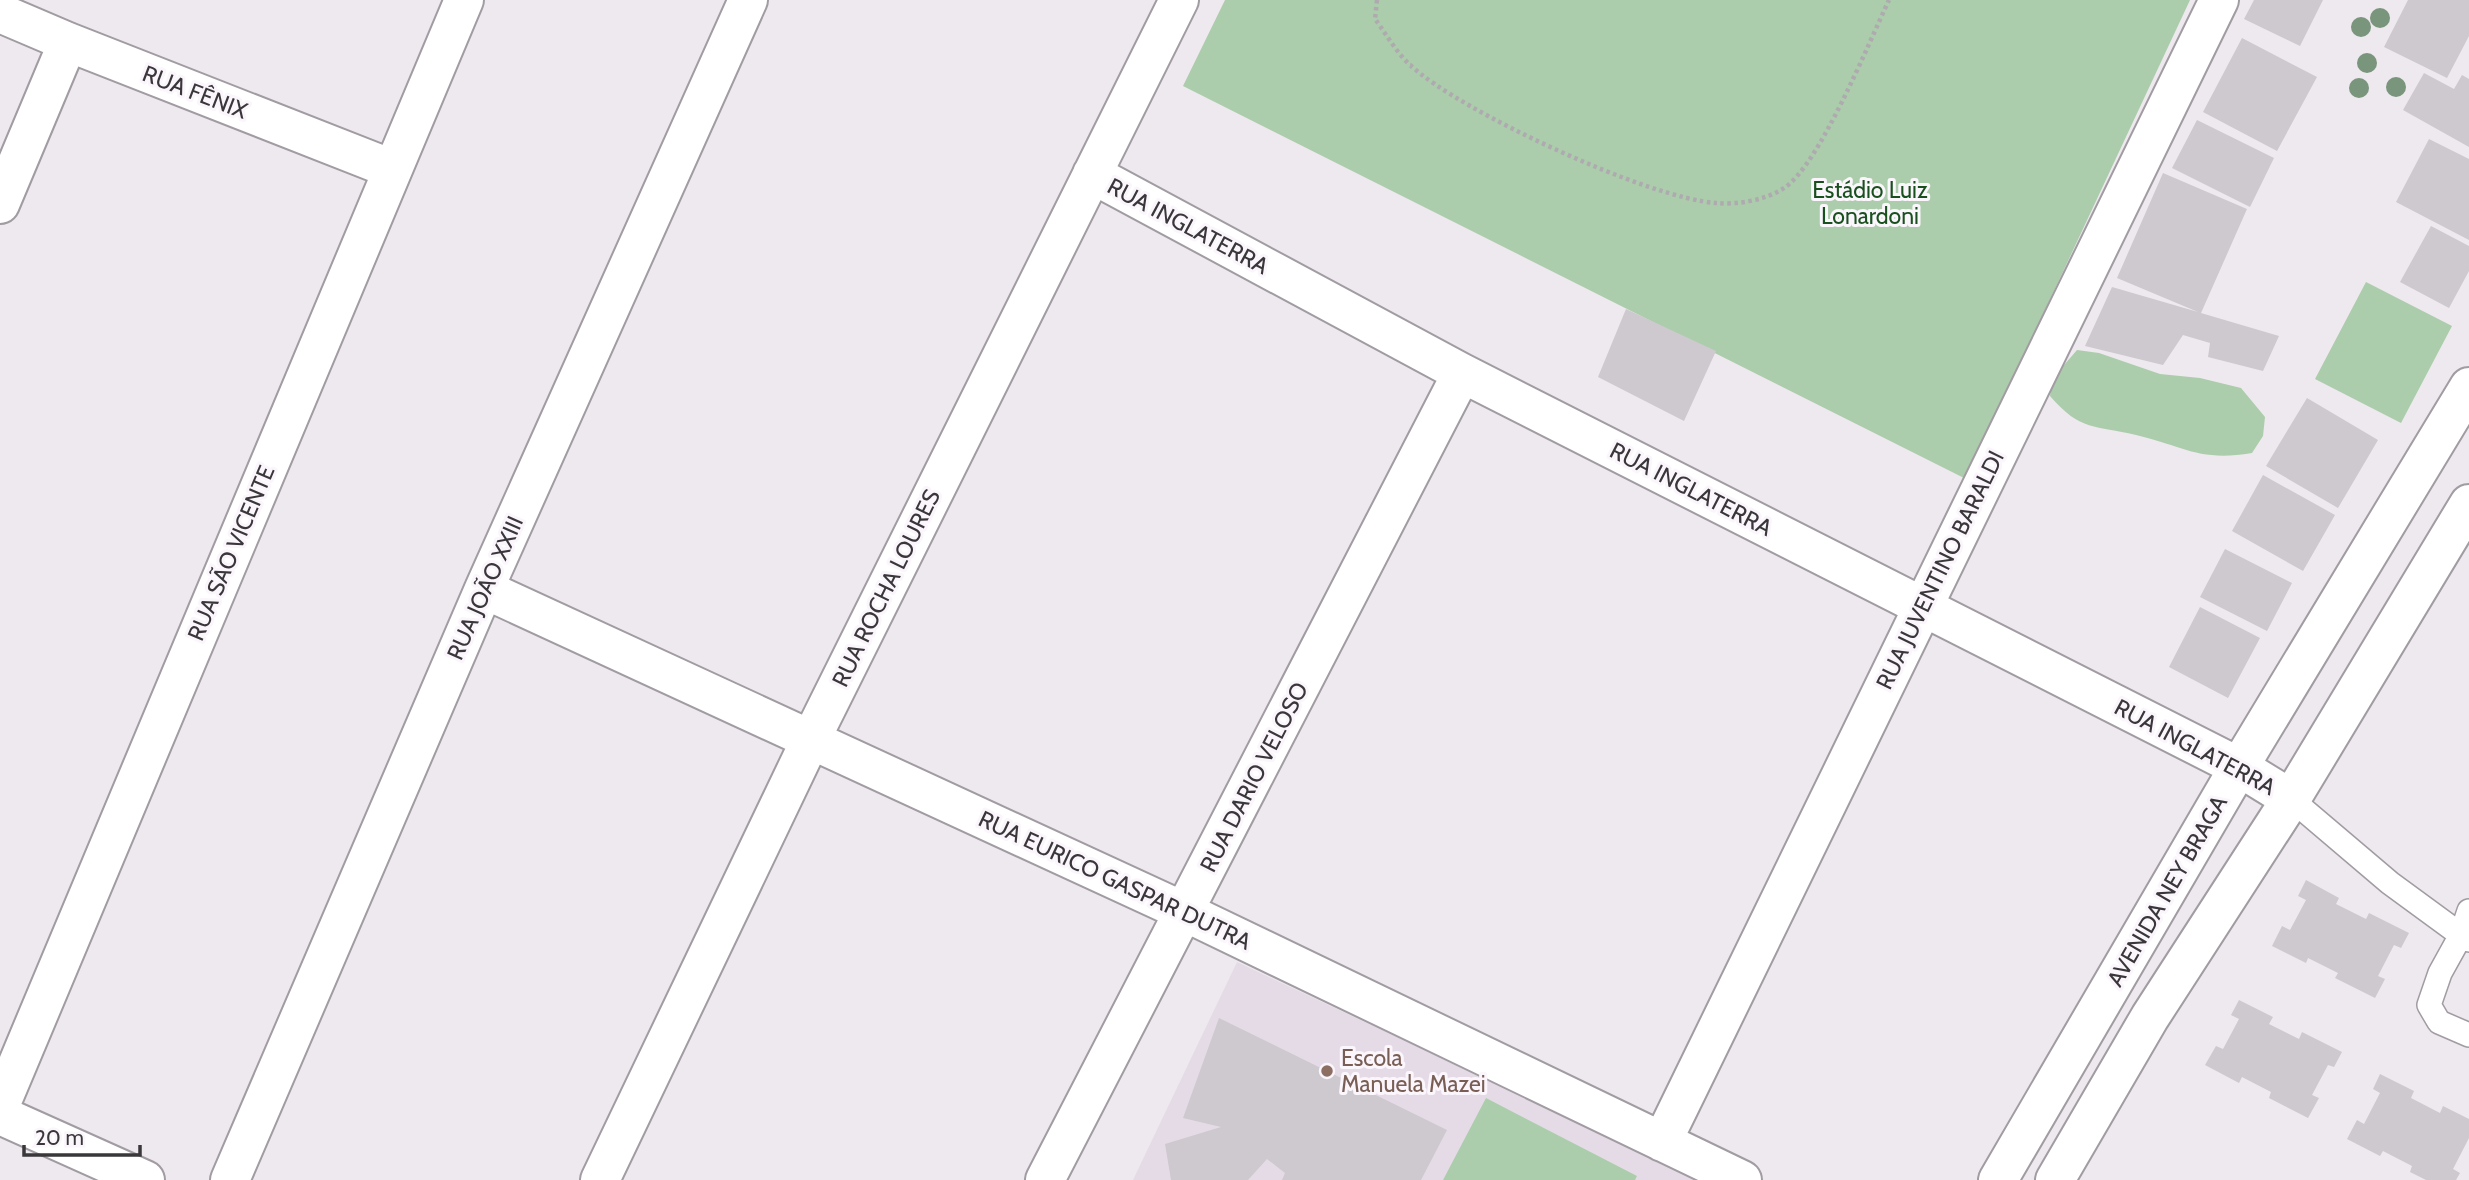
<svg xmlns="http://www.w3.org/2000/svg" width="2469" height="1180" font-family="Cabin,sans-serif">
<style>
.built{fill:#e5dbe7}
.green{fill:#abcdab}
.building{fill:#cec8cf}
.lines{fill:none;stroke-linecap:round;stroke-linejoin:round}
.lane-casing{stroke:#a19ba2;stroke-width:26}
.street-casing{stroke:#a19ba2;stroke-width:42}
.secondary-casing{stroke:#a19ba2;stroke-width:42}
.path{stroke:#aeaaaf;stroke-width:4.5;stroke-dasharray:3.5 3.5;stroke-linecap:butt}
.lane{stroke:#fff;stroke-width:23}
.street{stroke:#fff;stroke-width:38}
.secondary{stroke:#fff;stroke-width:38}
.tree{fill:#79957c}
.education-dot{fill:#8d6e63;stroke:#fbf5fc;stroke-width:2.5}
.labels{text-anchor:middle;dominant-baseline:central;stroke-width:6;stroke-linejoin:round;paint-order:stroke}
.street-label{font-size:23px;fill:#39373a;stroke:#fbf5fc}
.park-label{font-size:23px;fill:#19511e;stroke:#fbf5fc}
.education-label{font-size:23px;fill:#785e54;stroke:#fbf5fc;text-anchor:start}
</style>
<rect width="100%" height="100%" fill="#eee8ef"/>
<path class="built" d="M1237,962L1701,1180H1133Z"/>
<path class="green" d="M1225,0H2190L1966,479L1183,86Z
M2366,282L2452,326L2401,423L2315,379Z
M2077,350L2099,353L2160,374L2200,378L2241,388L2265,417L2263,436L2252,453C2198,462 2184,446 2136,435C2095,425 2081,432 2050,396L2052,379Z
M1486,1098L1637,1176L1635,1180H1443Z"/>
<path class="building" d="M2254,0H2323L2300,46L2244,19Z
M2408,0H2469V36L2447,78L2384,47Z
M2242,38L2317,77L2277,151L2203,112Z
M2424,73L2454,89L2462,75L2469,79V147L2403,110Z
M2197,120L2274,158L2250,207L2172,168Z
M2429,139L2469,159V240L2396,202Z
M2163,173L2247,209L2201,313L2279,336L2263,371L2208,357L2210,343L2183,335L2163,365L2085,346L2112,287L2198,312L2117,278Z
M2431,226L2469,246V271L2449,308L2400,282Z
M1626,309L1716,351L1684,421L1598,377Z
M2307,398L2378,440L2338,508L2266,466Z
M2263,475L2335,515L2303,571L2232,531Z
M2225,549L2292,583L2267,631L2200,597Z
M2200,607L2260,638L2228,698L2169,667Z
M2306,880L2339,898L2336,904L2366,919L2369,913L2409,933L2401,948L2394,945L2378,976L2385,979L2375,998L2335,978L2338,973L2308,958L2306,963L2272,946L2282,926L2290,930L2306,900L2298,896Z
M2239,1000L2273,1017L2269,1024L2299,1039L2302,1032L2342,1052L2334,1067L2328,1065L2312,1095L2319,1098L2308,1118L2269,1098L2271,1092L2242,1077L2239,1083L2205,1065L2216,1046L2223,1049L2239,1019L2231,1015Z
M1219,1018L1447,1130L1421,1180H1282L1285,1173L1267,1159L1248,1180H1171L1165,1144L1221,1127L1183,1118Z
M2380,1074L2414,1091L2411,1098L2440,1113L2443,1106L2469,1119V1138L2453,1169L2460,1173L2456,1180H2426L2410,1172L2412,1166L2383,1151L2380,1156L2347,1139L2357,1120L2364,1124L2380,1093L2373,1089Z"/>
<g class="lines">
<g class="lane-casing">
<path id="lane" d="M2291,799L2390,883L2461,935L2440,973L2429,1005L2439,1022L2469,1035
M2469,911L2461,935L2469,940"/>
</g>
<g class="street-casing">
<path id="street" d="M0,13L68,42L392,169
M1092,174L1462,373L2239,767L1998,1180
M0,204L68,42
M484,589L1185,912L1742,1180
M0,1106L464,0
M0,1115L145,1180
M1662,1142L2219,0
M230,1180L484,589L748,0
M600,1180L811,739L1179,0
M1045,1180L1462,373
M2055,1180L2150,1017L2291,799"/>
</g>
<g class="secondary-casing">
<path id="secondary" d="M2469,387L2239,767L2291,799L2469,504"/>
</g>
<path class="path" d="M1377,0L1375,19C1386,34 1397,53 1410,65C1461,112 1649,199 1717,203C1737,205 1766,200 1784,188C1819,166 1869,42 1889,0"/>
<use href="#lane" class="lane"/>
<use href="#street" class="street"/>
<use href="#secondary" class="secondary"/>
</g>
<g class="tree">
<circle cx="2380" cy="18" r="10"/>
<circle cx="2361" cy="27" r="10"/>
<circle cx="2367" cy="63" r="10"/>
<circle cx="2396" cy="87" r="10"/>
<circle cx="2359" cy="88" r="10"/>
</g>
<circle class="education-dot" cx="1327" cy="1071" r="7"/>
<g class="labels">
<g class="street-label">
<text transform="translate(195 92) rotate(21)">RUA FÊNIX</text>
<text transform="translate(1188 226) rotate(28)">RUA INGLATERRA</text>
<text transform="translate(1691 489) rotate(27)">RUA INGLATERRA</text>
<text transform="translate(231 553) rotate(-67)">RUA SÃO VICENTE</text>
<text transform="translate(1940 570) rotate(-64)">RUA JUVENTINO BARALDI</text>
<text transform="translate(485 588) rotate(-66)">RUA JOÃO XXIII</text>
<text transform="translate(886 588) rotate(-64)">RUA ROCHA LOURES</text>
<text transform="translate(2195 747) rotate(28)">RUA INGLATERRA</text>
<text transform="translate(1254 777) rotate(-63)">RUA DARIO VELOSO</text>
<text transform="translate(1115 880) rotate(25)">RUA EURICO GASPAR DUTRA</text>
<text transform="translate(2167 891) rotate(-60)">AVENIDA NEY BRAGA</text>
</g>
<g class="park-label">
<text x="1870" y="190">Estádio Luiz<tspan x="1870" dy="26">Lonardoni</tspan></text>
</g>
<g class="education-label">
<text x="1341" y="1058">Escola<tspan x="1341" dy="26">Manuela Mazei</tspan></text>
</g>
</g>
<path d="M24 1145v10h116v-10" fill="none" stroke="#39373a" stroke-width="3.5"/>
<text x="35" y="1145" font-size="21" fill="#39373a" stroke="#fbf5fc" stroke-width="5" paint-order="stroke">20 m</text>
</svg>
